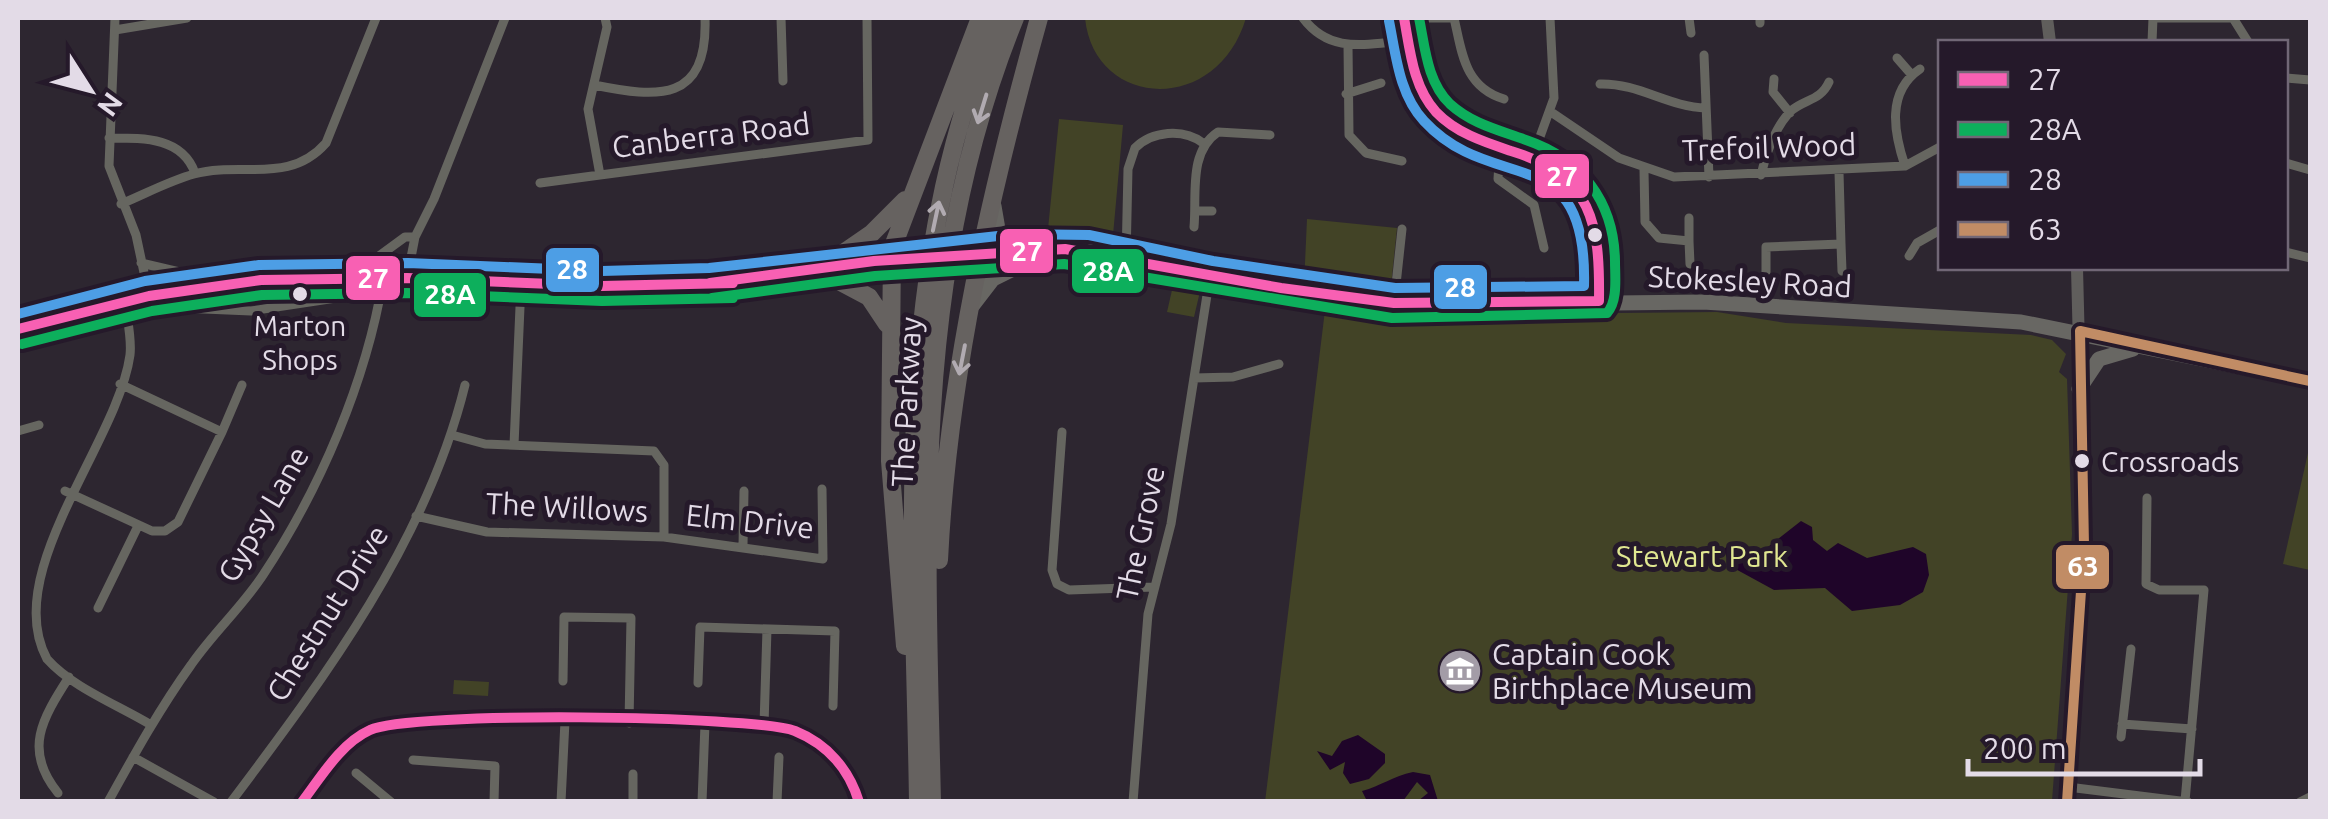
<svg xmlns="http://www.w3.org/2000/svg" width="2328" height="819" font-family="Ubuntu,sans-serif">
<style>
.green{fill:#424326}
.water{fill:#1f0529}
.lines{fill:none;stroke-linecap:round;stroke-linejoin:round}
.street{stroke:#666660;stroke-width:9}
.secondary{stroke:#605e5c;stroke-width:12}
.primary{stroke:#686763;stroke-width:15}
.highway{stroke:#666260;stroke-width:18}
.bus-1-casing{stroke:#25192a;stroke-width:18}
.bus-2-casing{stroke:#25192a;stroke-width:18}
.bus-3-casing{stroke:#25192a;stroke-width:18}
.bus-4-casing{stroke:#25192a;stroke-width:18}
.bus-1{stroke:#f860b3;stroke-width:10}
.bus-2{stroke:#0daf5c;stroke-width:10}
.bus-3{stroke:#4d9ee5;stroke-width:10}
.bus-4{stroke:#c18c65;stroke-width:10}
.oneway{stroke:#b1abb1}
.bus-dot{fill:#e3dbe7;stroke:#25192a;stroke-width:4}
.labels{text-anchor:middle;dominant-baseline:central;stroke-width:10;stroke-linejoin:round;paint-order:stroke}
.bus-label{font-size:28px;fill:#e3dbe7;stroke:#25192a}
.street-label{font-size:30px;fill:#e3dbe7;stroke:#25192a}
.park-label{font-size:30px;fill:#e0e791;stroke:#25192a}
.poi-label{font-size:30px;fill:#e3dbe7;stroke:#25192a;text-anchor:start}
.line-badge{stroke:#25192a;stroke-width:4}
.badge-label{font-size:28px;text-anchor:middle;font-weight:bold;fill:#fff}
</style>
<rect width="100%" height="100%" fill="#2d2630"/>
<path class="green" d="M1085,18H1246C1217,116 1094,109 1085,18Z
M1059,119L1123,125L1113,235L1048,229Z
M1307,219L1397,228L1390,295L1304,285Z
M1175,277L1202,283L1194,317L1167,312Z
M1326,302L1422,315L1717,312L1786,323L2031,335L2052,340L2066,354L2059,372L2067,379L2072,534L2052,801L1265,802Z
M2310,444V570L2283,564Z
M454,680L489,682L488,696L453,694Z"/>
<path class="water" d="M1801,521L1812,527L1813,540L1827,551L1838,543L1867,558L1913,547L1926,554L1929,575L1923,592L1900,605L1852,611L1825,588L1774,590L1730,566L1724,550L1729,543L1759,554Z
M1358,735L1385,754V763L1369,779L1350,784L1343,773L1345,762L1330,770L1317,751L1332,756L1342,741Z
M1413,772L1430,775L1438,801H1418L1428,793L1417,782L1403,801H1367L1362,791C1381,786 1393,776 1413,772Z"/>
<g class="lines">
<path class="street" d="M115,18L109,166L136,235L149,296
M605,18L607,27L588,109L600,175L868,140L867,18
M781,18L783,81
M1303,18C1330,54 1365,44 1406,41
M1404,18C1417,201 1561,104 1595,224C1602,249 1599,275 1599,301
M1421,18H1450
M1454,18C1462,52 1464,87 1504,99
M1689,18L1691,33
M1760,18V23
M2154,18H2233
M2233,18L2248,42
M115,30L187,18
M2152,42L2153,18
M1348,45L1349,135L1366,153L1402,161
M1704,55L1709,177
M1897,58L1911,74
M2286,78L2310,80
M1774,79L1773,92L1790,113
M1600,84C1639,83 1668,107 1706,108
M594,85C658,98 708,103 705,18
M1346,94L1381,83
M1551,112L1619,158L1674,177L1905,166L1940,147
M109,138C144,138 182,137 195,173
M1500,147L1498,179L1534,205L1544,248
M1533,156L1554,98L1550,18
M2286,163L2310,170
M1905,166C1894,133 1886,92 1920,69
M1644,170L1645,222L1659,238L1689,241L1690,264
M1761,175C1766,154 1776,125 1792,110C1806,99 1821,100 1829,82
M540,183L600,175
M121,204C145,194 169,181 194,174C242,161 289,185 326,143L376,18
M1196,211H1212
M1689,218V241
M1194,227C1197,195 1188,152 1218,132L1270,135
M1841,244L1842,271
M2286,252L2310,258
M1909,256L1917,243L1940,230
M1126,260L1128,169L1135,148C1152,131 1183,128 1203,143
M141,263L188,274L349,266L375,259L405,237H415
M1766,272V247L1841,244L1839,172
M407,278L415,237L434,199L505,18
M175,292L180,308L251,311L349,296
M125,302C127,319 132,338 130,355C118,442 0,573 47,659C73,688 118,705 151,725
M1394,303L1402,229
M1194,378L1233,377L1279,364
M18,431L39,425
M222,432L242,385
M1062,432L1052,570L1057,584L1069,590L1154,587
M514,445L521,284
M65,491L152,531H165L178,522L222,432L120,384
M2147,498L2146,584L2159,590H2204L2185,801
M416,516L487,532L664,537V465L654,451L485,444L452,435
M664,537L823,559L822,489
M743,546L744,491
M98,608L138,526
M563,681L564,617L631,618L629,723
M698,683L700,627L835,631L833,706
M2122,724L2192,729
M764,725L767,629
M2121,737L2131,649
M133,757L214,802
M413,760L495,766L494,802
M356,773L391,802
M2068,787L2188,802
M58,793C23,750 42,719 69,677
M108,802C134,755 160,708 191,665C213,633 242,607 263,575C320,489 366,382 383,280
M231,802C326,676 427,540 465,385
M302,802C322,776 342,746 371,729C403,711 734,720 785,728C819,737 852,766 859,802
M561,802L565,721
M633,802V774
M702,802L705,724
M777,802L779,757
M1133,802L1148,614L1171,524L1210,276
M2300,802L2310,797"/>
<path class="secondary" d="M2047,18L2050,42
M2067,802L2084,546L2077,268"/>
<path class="primary" d="M994,206L999,235L1016,249
M980,254L1087,250L1281,288L1425,305L1703,302L2021,322L2310,381
M979,264L1087,260
M973,305L993,279L1019,266
M2079,389L2099,359L2133,349"/>
<path class="highway" d="M829,263L871,234L905,200
M801,270L900,261
M837,280L869,297L887,324
M18,329L149,296L261,280L407,278L602,286L833,279L979,264
M939,560C948,377 990,193 1039,18
M905,646L890,461L892,249L980,18
M918,802C914,525 890,282 996,18
M932,802C926,532 911,273 1015,18"/>
<g class="bus-1-casing">
<path id="bus-1" d="M710,283L874,261L1065,249L1281,288L1394,303L1599,301C1600,224 1593,176 1511,151C1484,142 1456,133 1436,112C1413,87 1410,50 1404,18
M18,329L149,296L261,280L407,278L602,286L733,283
M302,802C321,777 341,743 370,730C409,711 752,715 795,731C827,744 849,769 859,802"/>
</g>
<g class="bus-2-casing">
<path id="bus-2" d="M712,298L875,276L1064,264L1392,318L1607,313C1618,301 1615,278 1615,261C1614,202 1582,159 1526,140C1499,130 1472,124 1450,104C1427,82 1425,47 1419,18
M22,344L152,311L262,295L407,293L602,301L733,298"/>
</g>
<g class="bus-3-casing">
<path id="bus-3" d="M18,314L145,281L259,265L408,263L602,271L709,268L1016,234L1089,235L1213,261L1395,288L1584,286C1588,136 1494,197 1424,121C1399,94 1396,55 1389,21"/>
</g>
<g class="bus-4-casing">
<path id="bus-4" d="M2080,331L2310,381
M2067,802L2084,546L2080,331"/>
</g>
<use href="#bus-1" class="bus-1"/>
<use href="#bus-2" class="bus-2"/>
<use href="#bus-3" class="bus-3"/>
<use href="#bus-4" class="bus-4"/>
</g>
<defs><path id="oneway-shaft" d="M-6 0H5M1.5-3L5.5 0L1.5 3" fill="none" stroke-width="1.6" stroke-linecap="round" stroke-linejoin="round" transform="scale(2.5)"/></defs>
<g class="oneway">
<use href="#oneway-shaft" transform="translate(982 109) rotate(107)"/>
<use href="#oneway-shaft" transform="translate(936 216) rotate(-78)"/>
<use href="#oneway-shaft" transform="translate(962 360) rotate(101)"/>
</g>
<defs>
<g id="museum-disc" transform="scale(2.25)"><circle r="9.5" fill="#a39ca7" stroke="#25192a"/><path d="M0-6L6-3V-2H-6V-3ZM-5-1h2V3h-2ZM-1-1h2V3h-2ZM3-1h2V3H3ZM-6 4H6V6H-6Z" fill="#fff"/></g>
</defs>
<g fill-rule="evenodd">
<use href="#museum-disc" x="1460" y="671"/>
</g>
<g class="bus-dot">
<circle cx="1595" cy="235" r="9"/>
<circle cx="300" cy="294" r="9"/>
<circle cx="2082" cy="461" r="9"/>
</g>
<g class="labels">
<g class="bus-label">
<text x="300" y="325">Marton<tspan x="300" dy="34">Shops</tspan></text>
<text x="2101" y="461" text-anchor="start">Crossroads</text>
</g>
<g class="street-label">
<text transform="translate(711 135) rotate(-7)">Canberra Road</text>
<text transform="translate(1769 147) rotate(-2)">Trefoil Wood</text>
<text transform="translate(1750 281) rotate(3)">Stokesley Road</text>
<text transform="translate(906 402) rotate(-87)">The Parkway</text>
<text transform="translate(567 507) rotate(3)">The Willows</text>
<text transform="translate(263 514) rotate(-60)">Gypsy Lane</text>
<text transform="translate(750 521) rotate(6)">Elm Drive</text>
<text transform="translate(1140 533) rotate(-78)">The Grove</text>
<text transform="translate(327 613) rotate(-58)">Chestnut Drive</text>
</g>
<g class="park-label">
<text x="1702" y="556">Stewart Park</text>
</g>
<g class="poi-label">
<text x="1492" y="654">Captain Cook<tspan x="1492" dy="34">Birthplace Museum</tspan></text>
</g>
</g>
<g class="line-badge">
<rect x="1533" y="152" width="58" height="48" rx="10" fill="#f860b3"/>
<rect x="998" y="227" width="57" height="48" rx="10" fill="#f860b3"/>
<rect x="544" y="246" width="57" height="48" rx="10" fill="#4d9ee5"/>
<rect x="1070" y="247" width="76" height="48" rx="10" fill="#0daf5c"/>
<rect x="344" y="254" width="58" height="48" rx="10" fill="#f860b3"/>
<rect x="1432" y="263" width="57" height="48" rx="10" fill="#4d9ee5"/>
<rect x="412" y="271" width="76" height="48" rx="10" fill="#0daf5c"/>
<rect x="2054" y="543" width="57" height="48" rx="10" fill="#c18c65"/>
</g>
<g class="badge-label">
<text x="1562" y="186">27</text>
<text x="1027" y="261">27</text>
<text x="572" y="279">28</text>
<text x="1108" y="281">28A</text>
<text x="373" y="288">27</text>
<text x="1460" y="297">28</text>
<text x="450" y="304">28A</text>
<text x="2083" y="576">63</text>
</g>
<rect width="2328" height="819" fill="none" stroke="#e3dbe7" stroke-width="40"/>
<rect x="1938" y="40" width="350" height="230" fill="#25192a" stroke="#716776" stroke-width="2.5"/>
<rect x="1958" y="72" width="50" height="15" fill="#f860b3" stroke="#716776" stroke-width="2.5"/>
<text x="2028" y="90" font-size="30" fill="#e3dbe7">27</text>
<rect x="1958" y="122" width="50" height="15" fill="#0daf5c" stroke="#716776" stroke-width="2.5"/>
<text x="2028" y="140" font-size="30" fill="#e3dbe7">28A</text>
<rect x="1958" y="172" width="50" height="15" fill="#4d9ee5" stroke="#716776" stroke-width="2.5"/>
<text x="2028" y="190" font-size="30" fill="#e3dbe7">28</text>
<rect x="1958" y="222" width="50" height="15" fill="#c18c65" stroke="#716776" stroke-width="2.5"/>
<text x="2028" y="240" font-size="30" fill="#e3dbe7">63</text>
<g transform="translate(90 90) rotate(126)" stroke="#25192a" stroke-width="8" paint-order="stroke">
<path d="M0-8L18 38L0 25L-18 38Z" fill="#e3dbe7"/>
<text y="-15" font-size="28" font-weight="bold" text-anchor="middle" fill="#e3dbe7">N</text>
</g>
<path d="M1968 759v15h232v-15" fill="none" stroke="#e3dbe7" stroke-width="5"/>
<text x="1983" y="759" font-size="30" fill="#e3dbe7" stroke="#25192a" stroke-width="8" paint-order="stroke">200 m</text>
</svg>
